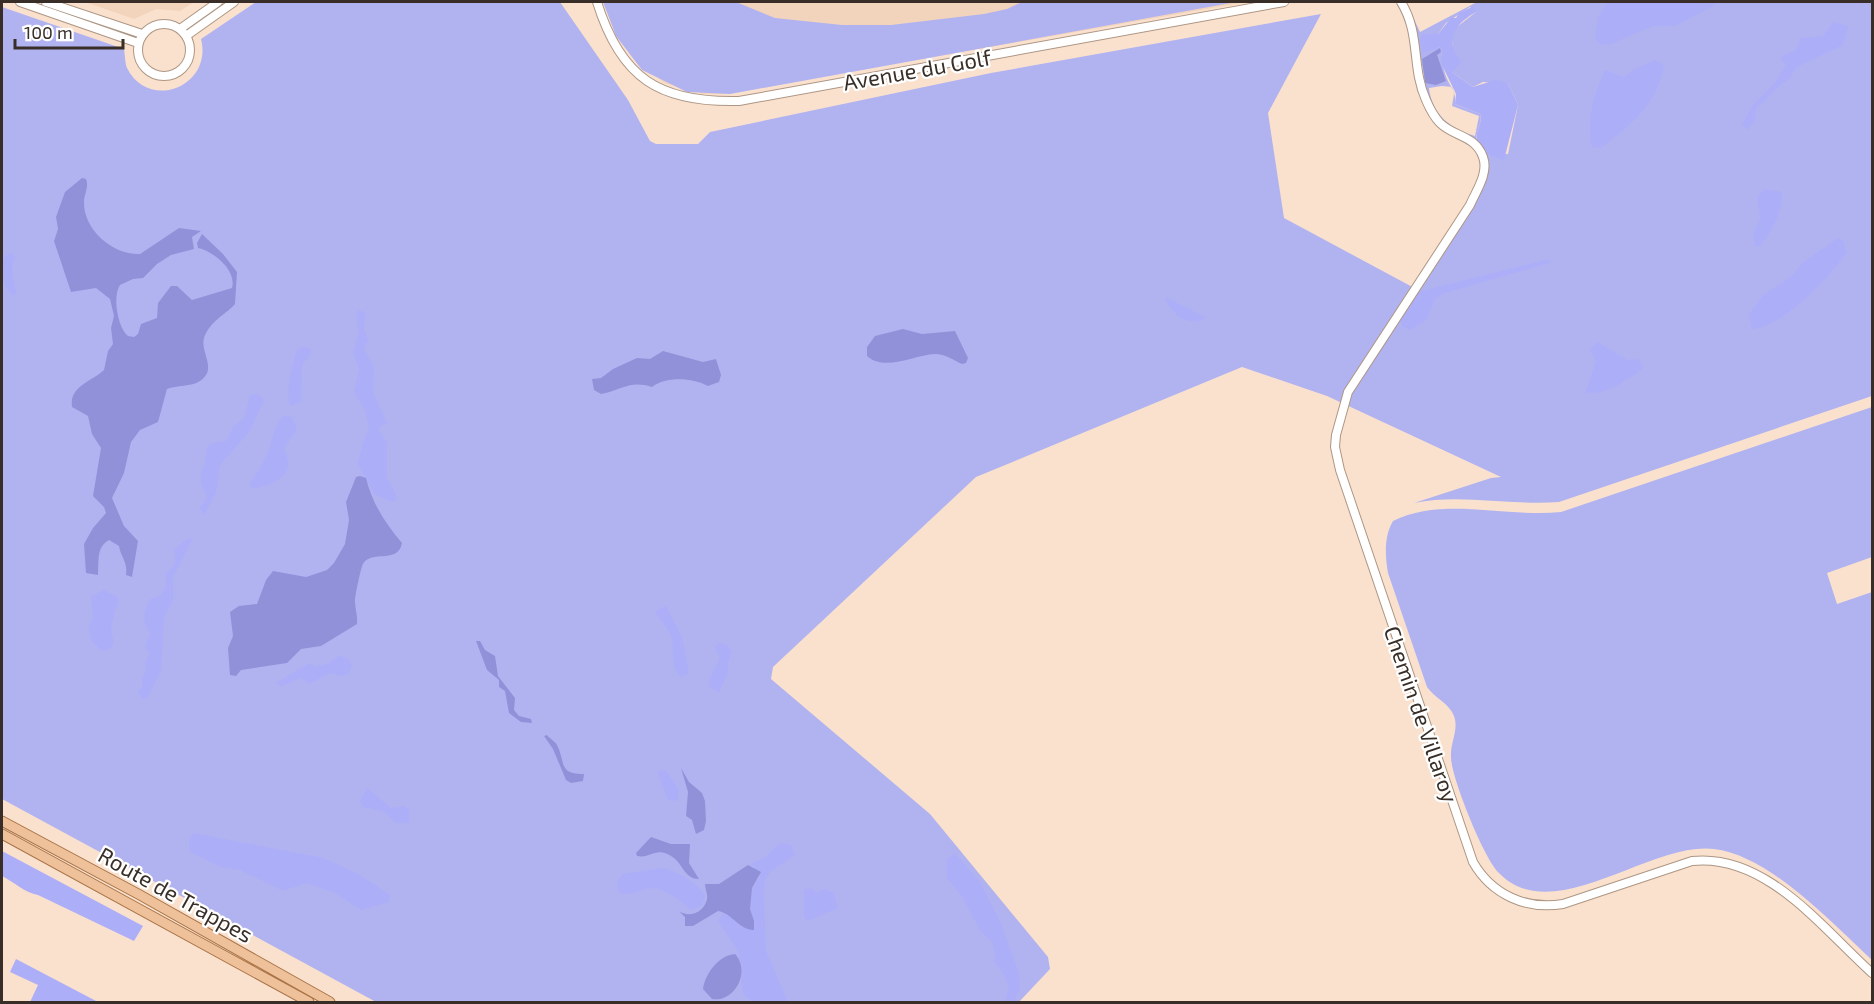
<svg xmlns="http://www.w3.org/2000/svg" width="1874" height="1004" font-family="'Exo 2',sans-serif">
<style>
.built{fill:#f2d4bc}
.green{fill:#b1b3f1;fill-rule:evenodd}
.forest{fill:#adaef8}
.water{fill:#9191d9}
.lines{fill:none;stroke-linecap:round;stroke-linejoin:round}
.minor-casing{stroke:#ad9684;stroke-width:10}
.major-casing{stroke:#a87346;stroke-width:11}
.minor{stroke:#fff;stroke-width:8}
.major{stroke:#efc19a;stroke-width:9}
.labels{text-anchor:middle;dominant-baseline:central;stroke-width:4.5;stroke-linejoin:round;paint-order:stroke}
.street-label{font-size:22px;fill:#382e27;stroke:#fff}
</style>
<rect width="100%" height="100%" fill="#fae1ce"/>
<path class="built" d="M85,2H194L180,11L156,9L134,19Z
M608,2H1247L721,94H703L664,83L642,64Z"/>
<path class="green" d="M256,2H560L628,100L650,141L656,144H698L710,132L991,73L1321,14L1268,113L1284,218L1418,290C1443,251 1480,209 1489,162L1475,139L1452,128L1439,116L1428,99L1416,31L1403,2H1406L1420,32L1477,2H1872V396L1559,502C1511,506 1461,493 1414,503L1491,478L1501,477L1327,396L1242,367L976,477L773,667L771,679L930,814L1048,957L1050,969L1019,1002H376L2,799V7L124,49C125,55 125,63 127,68C149,112 213,86 201,39ZM1470,7L1476,12L1453,30L1451,37L1453,45L1452,72L1473,87L1483,82L1508,83L1518,105L1508,154C1496,153 1472,151 1477,133C1479,125 1482,122 1480,114L1455,104C1456,93 1453,91 1448,81C1443,71 1442,58 1441,47L1435,48L1423,34H1438L1446,23ZM1442,86L1452,87L1454,94L1452,106L1479,116L1475,136C1450,129 1432,114 1429,88Z
M603,2H736L775,18L842,25H891L984,14L1007,9L1022,2H1236L730,94L687,92L642,70L616,36Z
M1872,407V557L1827,573L1837,604L1872,592V960C1833,924 1769,855 1714,849C1650,841 1553,929 1499,873C1484,859 1451,777 1451,757C1450,741 1461,727 1452,712C1446,702 1434,697 1427,687L1388,573C1385,556 1384,536 1393,521C1443,496 1507,518 1561,512Z"/>
<path class="forest" d="M1608,2H1715L1713,6L1675,26H1653L1611,44L1601,45L1595,38L1598,17Z
M1474,6L1476,12C1461,21 1448,32 1454,50C1455,55 1459,56 1461,62L1452,72L1473,87L1495,80L1508,83L1518,105L1504,160C1492,157 1473,149 1477,133C1479,125 1482,122 1480,114L1455,104L1456,94L1442,65L1441,47L1423,53L1419,39L1423,34H1438L1451,18H1456L1459,13Z
M1833,22L1848,26L1843,45L1795,68L1791,78C1777,85 1769,98 1756,108L1755,120L1747,130L1742,124L1753,105L1775,83L1786,65L1780,59L1785,54L1795,51L1801,38L1823,36Z
M1655,60L1664,65C1658,104 1630,126 1601,148L1592,147C1586,121 1594,94 1605,70L1624,77L1632,70Z
M1765,189L1782,192C1782,215 1773,229 1760,246H1755L1753,234L1760,219L1757,197Z
M1838,238L1843,240L1847,252C1830,277 1782,328 1752,329L1749,314L1763,295L1792,276L1802,263Z
M12,252L15,258L12,266L16,294L13,296C2,287 1,270 4,257Z
M1549,259L1550,263L1445,293L1435,299L1426,320L1410,330L1402,326L1400,318L1417,292Z
M1167,298L1205,317L1203,320C1187,325 1172,315 1165,299Z
M359,310L366,313L364,329L368,340L364,349L374,367L373,392L387,423L381,426L379,430L387,443V478L395,492L397,500L392,502L375,495L357,463C362,451 363,440 369,428L365,410L354,393L359,369L353,353L359,332L356,315Z
M1598,342L1627,360L1638,359L1644,367C1630,380 1604,396 1585,393L1596,361L1590,349Z
M303,347L310,348L311,354L302,365L301,402L291,406C284,396 293,362 297,350Z
M258,394L264,400L250,431L220,465L216,493L204,515L200,508L207,497C204,490 199,481 201,473C202,470 204,467 205,464C206,445 206,442 226,441L233,427L244,418L250,395Z
M283,416L292,417L297,430L284,448C285,452 288,458 288,462C290,479 265,487 252,489L250,483C257,473 263,464 268,452C273,440 273,427 283,416Z
M188,538L192,540L173,577V601L164,617L161,671L147,698L142,699L138,690L142,688V678L146,670L145,665L149,652L145,648L150,633C142,623 143,611 150,599C163,597 169,587 165,575C174,566 177,564 174,550Z
M104,590L119,598L111,627L114,644L110,649L102,651L92,642L88,626L93,619L91,596Z
M666,606L682,637L689,673L681,677C670,667 674,653 672,640C670,628 660,622 655,611Z
M718,643L726,644L732,651L727,666L729,670L719,693L710,687L709,680L720,658L715,648Z
M340,655L350,660L352,667L348,674L339,676L330,673L309,684L301,678L280,687L276,682C289,677 299,667 311,663L315,667L329,663Z
M666,770L679,790L677,801L668,800L657,771Z
M367,788L391,808L404,806L409,810V823H395L385,812L363,807L360,801Z
M193,833L324,858L358,874L390,895L389,902L361,910L335,893L307,883L283,891L240,870L220,867L189,851V840Z
M780,843L791,845L795,855L771,871L765,879L764,894L766,951L788,1002H753L743,994L738,951L718,921L724,912L737,922L754,921C747,907 750,888 760,877L753,865H748L764,858Z
M2,851L143,926L134,941L38,895C25,893 14,882 2,876Z
M955,853L980,882L1000,921L1019,973L1020,989L1014,1002H1005L1009,987L1002,971L994,962L995,954L992,942L981,932L961,895L947,878L946,860Z
M661,868C675,870 701,884 705,897L701,906L692,910C679,901 664,885 646,889C635,892 631,896 619,893L617,883L622,874Z
M811,888L816,893L825,889L833,892L838,908L808,921L804,917V889Z
M16,959L98,1002H30L38,985L10,972Z"/>
<path class="water" d="M1440,48L1441,52L1437,55L1446,81L1436,85L1425,83L1422,59Z
M82,178L86,179C89,187 85,192 84,201C83,230 113,255 140,254L179,228L201,231L192,237L194,249L171,255L157,264L143,278L133,279L120,285C112,297 118,328 128,336L134,337L138,334L141,324L157,318L158,303L171,286H177L192,300L232,288C237,270 213,251 198,248L197,243L202,234L223,254L237,272L235,304C224,316 210,321 204,338C200,353 218,369 200,381C191,387 177,385 167,389L158,422L140,430L131,442L124,473L112,498L124,526L138,541L132,577L126,575C128,562 121,558 119,546L109,540C96,547 99,562 98,575L86,573L84,544L93,528L106,513L104,507L93,496L101,448L92,434L88,416L72,407C69,386 91,382 104,370L108,351L113,344L111,328L114,316L110,299L96,288L71,292L54,241L58,229L56,217L65,192Z
M903,329L922,334L955,331L968,358L966,363L962,364C953,360 945,354 935,354C914,355 885,372 867,356V347L875,336Z
M663,351L703,362L716,359L721,375L719,382L708,386C692,378 667,376 652,387C629,380 623,390 601,394L594,390L592,379L601,378L613,369L637,358L650,359Z
M360,476L366,478C372,503 385,523 402,543C398,565 371,549 363,564C361,567 355,596 355,601C355,609 358,616 357,624L321,646L301,649L287,663L241,670L236,676L230,675L228,648L233,636L230,612L239,606L257,604L266,580L273,571L306,577L327,570L334,563L345,544L349,520L346,502L356,477Z
M476,641H480L485,650L495,656L498,676L515,698L514,710L519,716L531,719L532,723L521,722L509,713L505,691L499,687V680L487,670Z
M547,735C550,739 555,741 557,745C566,763 558,774 584,774L583,781L571,783L566,780L553,749L544,736Z
M681,768L689,782L702,793L705,801L706,821L704,830L696,834L692,820L686,816L688,792Z
M651,837L671,844H690L689,863L699,879C685,879 683,865 674,858C656,845 652,859 637,856L636,853Z
M748,865L761,872L752,888L750,909L754,921V930C739,930 732,913 718,911L693,926H685V917L679,911C689,918 704,913 707,899C708,894 705,889 705,884H719Z
M735,954C751,971 735,1003 712,999L703,989C705,974 719,955 735,954Z"/>
<g class="lines">
<g class="minor-casing">
<path id="minor" d="M20,2L138,43
M46,2L142,34
M597,2C621,79 660,103 739,101L1284,2
M1401,2C1421,34 1411,67 1426,100C1429,107 1435,118 1440,123C1454,137 1475,135 1483,157C1489,173 1476,191 1470,205L1348,392L1336,435L1335,447L1340,470L1473,862C1492,895 1526,910 1563,904L1692,861C1766,853 1822,928 1872,973
M138 50a26 26 0 1 1 52 0a26 26 0 1 1-52 0Z
M180,29L218,2
M186,36L234,2"/>
</g>
<g class="major-casing">
<path id="major" d="M2,821L140,895L330,1002
M2,834L309,1002"/>
</g>
<use href="#minor" class="minor"/>
<use href="#major" class="major"/>
</g>
<g class="labels">
<g class="street-label">
<text transform="translate(917 69) rotate(-10)">Avenue du Golf</text>
<text transform="translate(1422 714) rotate(71)">Chemin de Villaroy</text>
<text transform="translate(176 894) rotate(29)">Route de Trappes</text>
</g>
</g>
<rect width="1874" height="1004" fill="none" stroke="#382e27" stroke-width="6"/>
<path d="M15 39v9h108v-9" fill="none" stroke="#382e27" stroke-width="3"/>
<text x="24" y="39" font-size="18" fill="#382e27" stroke="#ffffff" stroke-width="4.5" paint-order="stroke">100 m</text>
</svg>
